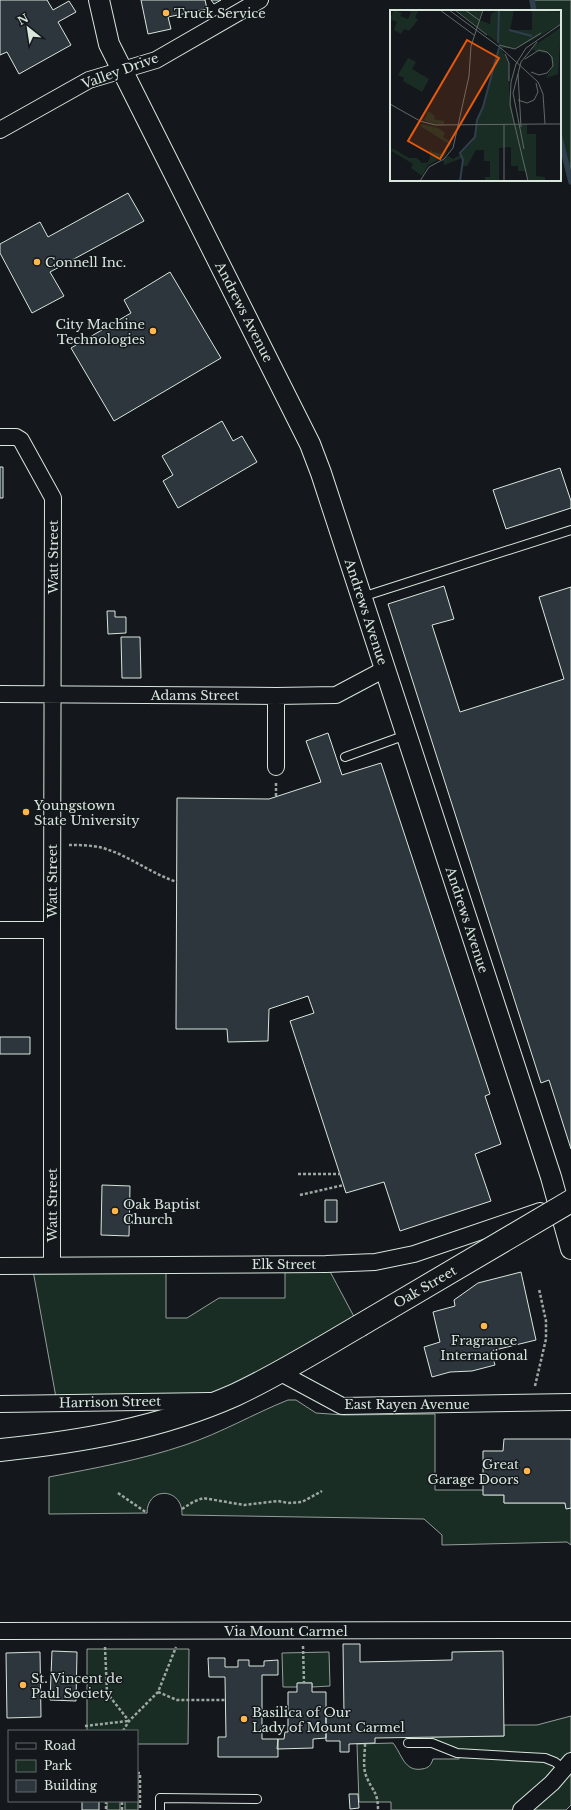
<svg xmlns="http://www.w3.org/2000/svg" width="571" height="1810" font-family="'Libre Baskerville',serif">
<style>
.green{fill:#1a2d24;stroke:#939e99}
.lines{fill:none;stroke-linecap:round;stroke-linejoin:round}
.stream{stroke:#2f3f4d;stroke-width:5.5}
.building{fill:#2c363c;stroke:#d8e6dc}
.service-casing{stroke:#d8e6dc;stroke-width:10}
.minor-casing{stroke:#d8e6dc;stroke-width:18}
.tertiary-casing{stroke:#d8e6dc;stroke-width:22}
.primary-casing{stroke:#d8e6dc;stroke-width:24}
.path{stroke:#9da8a2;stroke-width:2.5;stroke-dasharray:3 2;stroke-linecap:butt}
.service{stroke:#14181c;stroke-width:8}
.minor{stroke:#14181c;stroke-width:16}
.tertiary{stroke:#14181c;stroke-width:20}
.primary{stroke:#14181c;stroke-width:22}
.primary-bridge-casing{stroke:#d8e6dc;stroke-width:24;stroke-linecap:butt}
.primary-bridge{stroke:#14181c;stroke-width:22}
.poi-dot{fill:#ffb74d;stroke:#14181c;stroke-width:1.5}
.labels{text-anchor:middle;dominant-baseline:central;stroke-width:3;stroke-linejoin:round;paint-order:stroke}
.poi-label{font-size:13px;fill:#d8e6dc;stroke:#14181c;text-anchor:start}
.street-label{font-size:13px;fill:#d8e6dc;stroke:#14181c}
.inset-river{fill:none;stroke:#2f3f4d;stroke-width:2}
.inset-road{fill:none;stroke:#626a69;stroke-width:1}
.view{fill:#e8590c;fill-opacity:0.15;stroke:#e8590c;stroke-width:2}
.inset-edge{fill:none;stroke:#d8e6dc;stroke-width:2}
</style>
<rect width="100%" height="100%" fill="#14181c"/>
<path class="green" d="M531,0H571V182L560,140V11H533Z
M285,1264H326L359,1326L235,1395L57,1403L32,1265H166V1318H187L219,1298H285Z
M288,1400H296L316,1413L344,1415L435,1414V1490H483L484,1495H504V1503H565L566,1508H571V1545L567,1542L442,1545V1535L424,1519L182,1515C183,1487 147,1486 147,1513L49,1514V1477C95,1468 141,1460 185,1445C221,1433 253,1414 288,1400Z
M87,1649H189L188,1744H137V1731H87Z
M329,1652L330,1686L312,1687V1683H298L297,1687H283L282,1653Z
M571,1716V1805L566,1810H391V1802H359L357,1744L393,1743C402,1754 404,1772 422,1769C429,1768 431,1765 433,1759H459V1753L432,1743V1737L504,1736V1725H537Z
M138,1775V1810H125V1801H137Z
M107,1801H120V1810H107Z"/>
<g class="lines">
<path class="stream" d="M532,0L534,11
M560,138L571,182"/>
</g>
<path class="building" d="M0,0H47L53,10L69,1L76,12L58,22L71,45L19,74L7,52L0,55Z
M141,0H205L207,9L168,17L171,29L148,34Z
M211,0H221L214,4Z
M128,193L144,221L50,272L64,296L32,313L0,253V244L40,222L48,237Z
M170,272L221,358L114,421L71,348L131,313L124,300Z
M222,421L233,441L242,436L257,462L178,508L163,481L173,475L162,456Z
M0,467H3V498H0Z
M560,468L571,501V508L506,529L493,490Z
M444,586L454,619L432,625L460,712L564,679L539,597L571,587V1149L549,1080L541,1083L388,604Z
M107,611H115V617H126V633L108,634Z
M121,637H140L141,678H122Z
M328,733L342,775L381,763L490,1094L485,1096L501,1144L475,1154L491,1201L400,1231L384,1182L346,1193L290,1021L314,1013L308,996L269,1009L268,1041L228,1042L227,1029H176L177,798L269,799L321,782L306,741Z
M0,1037H30V1054H0Z
M102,1185L130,1186L129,1236L101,1235Z
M325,1200H337V1222H325Z
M521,1272L536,1340L491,1351L495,1365L472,1371L450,1372L432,1377L424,1347L440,1342L433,1312L455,1306L454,1300L478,1283Z
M504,1439H571V1508L566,1509L565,1503H504V1495H483V1451H503Z
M343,1644H360V1662L452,1660V1652L503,1651L504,1736L375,1738V1743L349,1744V1752H340V1741H326V1715H344Z
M52,1651L77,1652L76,1701L50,1700Z
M40,1652L41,1717L7,1718L6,1653Z
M208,1658H225V1667H238V1660H249V1666H264V1661L278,1660V1675H262V1739H278V1757H218V1737H226L225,1677H209Z
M297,1683H312V1692H326V1738L313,1739V1748L277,1749L278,1739H284L285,1732H288V1692H297Z
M349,1794H358L359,1808L350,1809Z
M82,1801H99V1810H82Z"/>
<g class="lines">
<g class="service-casing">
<path id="service" d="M362,597L571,530
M345,757L406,735
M408,1743H432L457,1753L545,1758L555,1762L564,1769
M160,1810V1798L257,1799"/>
</g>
<g class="minor-casing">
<path id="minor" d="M0,130L89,80L156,60L260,0
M0,437H16L21,440L53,498L52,930V1265
M0,694L276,696L336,695L385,669
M276,767V696
M0,930H52
M0,1266L326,1264L375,1262L414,1254L540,1211
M279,1372L342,1406L571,1402
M0,1404L210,1401
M0,1631L571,1630
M521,1810L552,1783L571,1761"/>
</g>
<g class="tertiary-casing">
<path id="tertiary" d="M99,0L109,44L310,444L321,473L551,1177L571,1249"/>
</g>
<g class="primary-casing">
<path id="primary" d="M0,1450C80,1442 161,1428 235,1395C278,1375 318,1350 359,1326"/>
</g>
<path class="path" d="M276,783V797
M69,845C81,845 94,845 106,849C131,857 152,874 177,882
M298,1174H340
M300,1195L344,1185
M535,1386L546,1339V1321L539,1289
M118,1493L147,1513
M182,1509L193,1502L203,1498L244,1505L278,1501L288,1503L302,1502L322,1491
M303,1646L304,1683
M105,1647L107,1693L129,1721
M158,1692L177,1700H225
M85,1726L128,1721
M123,1731L129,1721L158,1692L176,1647
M365,1744C365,1754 362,1768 367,1778C373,1792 378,1792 378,1810
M137,1773H140V1810
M106,1801V1810
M122,1810V1801"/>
<use href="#service" class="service"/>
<use href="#minor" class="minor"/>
<use href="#tertiary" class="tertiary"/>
<use href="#primary" class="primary"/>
<g class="primary-bridge-casing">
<path id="primary-bridge" d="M359,1326L571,1201"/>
</g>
<use href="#primary-bridge" class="primary-bridge"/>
</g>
<g class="poi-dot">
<circle cx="166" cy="13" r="4"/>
<circle cx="37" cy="262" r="4"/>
<circle cx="153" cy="331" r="4"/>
<circle cx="26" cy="812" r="4"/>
<circle cx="115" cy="1211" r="4"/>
<circle cx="484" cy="1326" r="4"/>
<circle cx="527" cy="1471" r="4"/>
<circle cx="23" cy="1685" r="4"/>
<circle cx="244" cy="1719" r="4"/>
</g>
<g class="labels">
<g class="poi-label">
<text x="174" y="13">Truck Service</text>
<text x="45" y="262">Connell Inc.</text>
<text x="145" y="324" text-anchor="end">City Machine<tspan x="145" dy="15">Technologies</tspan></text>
<text x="34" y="805">Youngstown<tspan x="34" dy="15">State University</tspan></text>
<text x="123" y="1204">Oak Baptist<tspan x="123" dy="15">Church</tspan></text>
<text x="484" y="1340" text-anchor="middle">Fragrance<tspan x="484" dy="15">International</tspan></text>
<text x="519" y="1464" text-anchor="end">Great<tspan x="519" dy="15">Garage Doors</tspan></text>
<text x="31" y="1678">St. Vincent de<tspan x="31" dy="15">Paul Society</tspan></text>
<text x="252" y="1712">Basilica of Our<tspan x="252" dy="15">Lady of Mount Carmel</tspan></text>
</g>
<g class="street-label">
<text transform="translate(120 71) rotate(-20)">Valley Drive</text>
<text transform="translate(244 312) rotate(63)">Andrews Avenue</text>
<text transform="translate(53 557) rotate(-90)">Watt Street</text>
<text transform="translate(366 612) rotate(72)">Andrews Avenue</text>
<text x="195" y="695">Adams Street</text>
<text transform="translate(52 881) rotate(-90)">Watt Street</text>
<text transform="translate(467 920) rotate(72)">Andrews Avenue</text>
<text transform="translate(52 1205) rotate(-90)">Watt Street</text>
<text x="284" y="1264">Elk Street</text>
<text transform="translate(425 1287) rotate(-30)">Oak Street</text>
<text transform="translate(110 1402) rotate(-1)">Harrison Street</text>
<text x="407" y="1404">East Rayen Avenue</text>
<text x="286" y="1631">Via Mount Carmel</text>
</g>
</g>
<g transform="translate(390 10)">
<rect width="171" height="171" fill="#14181c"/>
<path d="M4,0L12,3L10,6L18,9L21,2L17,0H29L25,7L28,10L19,21L14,19L11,24L4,20L7,12L0,9ZM66,0H92L89,10L100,14L101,4L108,0H124L120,20H142V0L171,2V14L128,38H111L119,53V81L125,115L137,114V124H146V166L155,167V171H138L136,161H128V156H121V137L109,138V171H95V167H100V151H94V140H86L77,156H72V148L54,155L53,150L58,146L63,149L70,145L83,131L87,110L93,97L109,38L108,33ZM171,17L168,64L156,68L163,56L159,44L145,41L141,38ZM18,48L26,52L22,59L39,69L32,82L13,71L14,68L8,65ZM38,101L45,106L44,109L54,111V115H44L34,110ZM32,114L48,118L55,123L53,127L62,133L54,147L38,155L32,166L21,158L23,154L0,140L4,139L19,148H27L32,153H37L40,148V139L43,142L54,144L59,138V134L30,116Z" fill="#1a2d24"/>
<path class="inset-river" d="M119,20L142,26M108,33L109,0M70,171L73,150L70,143L85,127L87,110L93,97L109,38"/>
<path class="inset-road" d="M50,0L84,25M59,0L112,39L148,72L153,84L155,114M65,0L97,25M75,0L89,10M109,35L125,39L151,23M115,44L119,53V71M135,49L149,40L157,42L162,47L163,56L157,63L149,65L141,62M128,64L131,117M128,90L137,93L144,90L148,82L146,73M0,94L30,111L45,115L155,114M155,114H171M114,115V171M134,139L123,83L131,52L147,32M30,171L39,157L54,149L63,138L79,66L81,36L93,0M138,171L120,95L121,72L126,54L136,38L171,14"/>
<path class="view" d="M77,30L109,48L50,149L18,131Z"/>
<rect width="171" height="171" class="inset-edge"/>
</g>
<rect x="8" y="1730" width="130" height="72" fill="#14181c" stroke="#626a69"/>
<rect x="16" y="1743" width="20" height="6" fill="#14181c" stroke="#626a69"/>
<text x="44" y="1750" font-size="12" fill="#d8e6dc">Road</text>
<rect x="16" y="1760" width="20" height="12" fill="#1a2d24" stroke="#626a69"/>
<text x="44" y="1770" font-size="12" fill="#d8e6dc">Park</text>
<rect x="16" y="1780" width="20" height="12" fill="#2c363c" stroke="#626a69"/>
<text x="44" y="1790" font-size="12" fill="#d8e6dc">Building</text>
<g transform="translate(28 28) rotate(330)" stroke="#14181c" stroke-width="3" paint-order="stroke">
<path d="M0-3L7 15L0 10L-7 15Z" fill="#d8e6dc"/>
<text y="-6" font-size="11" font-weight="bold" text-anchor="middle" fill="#d8e6dc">N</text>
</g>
</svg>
